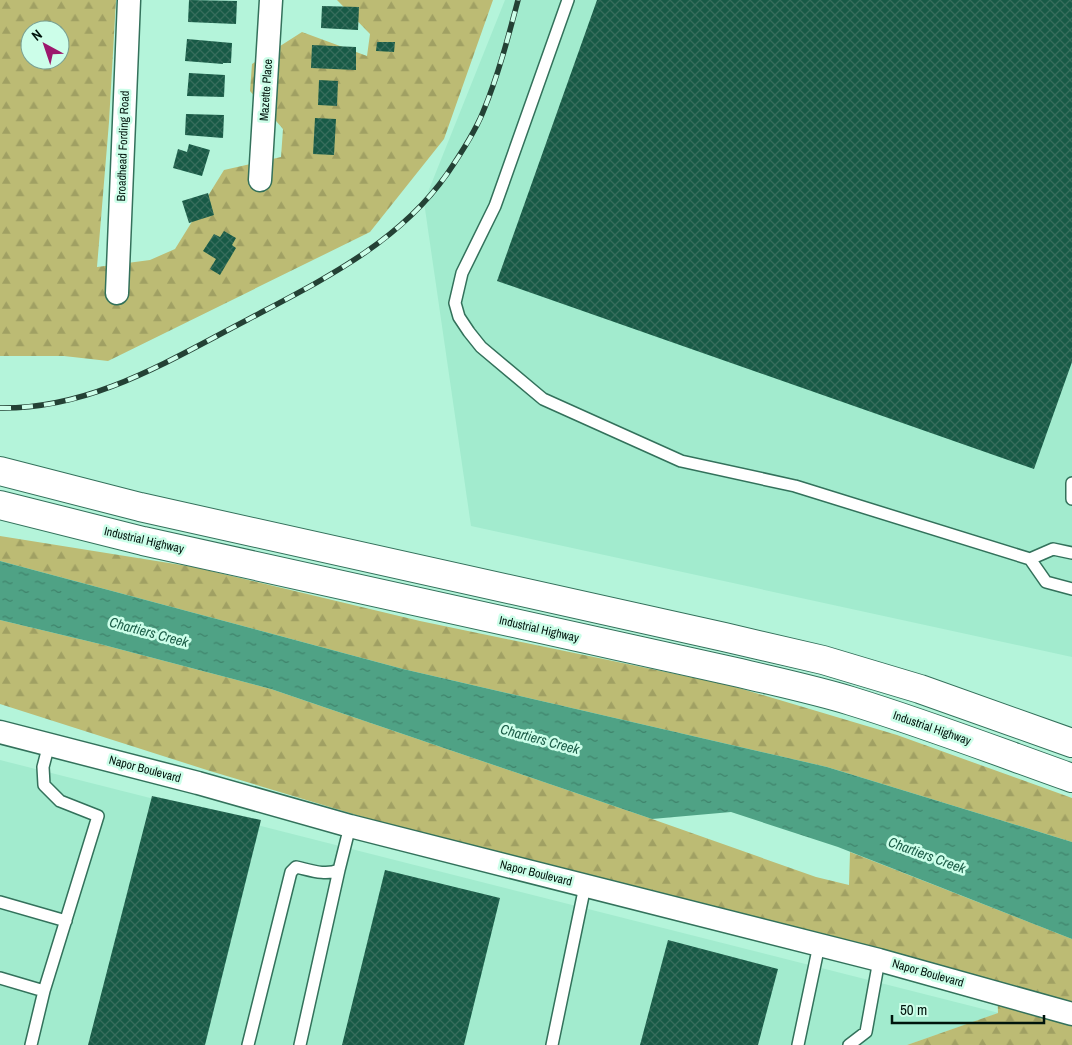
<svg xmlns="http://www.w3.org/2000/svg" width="1072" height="1045" font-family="'Archivo Narrow',sans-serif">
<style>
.built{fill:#a2ebce}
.forest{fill:url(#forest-firs);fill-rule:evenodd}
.water{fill:url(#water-ripples)}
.building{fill:url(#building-cross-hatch)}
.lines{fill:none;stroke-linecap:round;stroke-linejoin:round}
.service-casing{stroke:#33715b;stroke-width:14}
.minor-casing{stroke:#33715b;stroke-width:25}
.tertiary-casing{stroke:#33715b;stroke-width:30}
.service{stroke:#fff;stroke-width:11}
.minor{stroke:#fff;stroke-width:22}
.tertiary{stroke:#fff;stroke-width:28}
.rail-casing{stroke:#244135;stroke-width:5.5}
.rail{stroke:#ccfee9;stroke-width:4;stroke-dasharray:11;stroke-linecap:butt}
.labels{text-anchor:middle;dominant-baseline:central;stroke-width:5;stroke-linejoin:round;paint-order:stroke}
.street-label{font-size:12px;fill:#00140c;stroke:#ccfee9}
.water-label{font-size:14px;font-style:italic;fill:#1d5e49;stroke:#ccfee9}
</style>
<defs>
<pattern id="forest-firs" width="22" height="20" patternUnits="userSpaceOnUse" patternTransform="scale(1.25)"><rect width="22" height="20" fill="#bcbb74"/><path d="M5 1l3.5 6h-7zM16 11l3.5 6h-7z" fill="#a0a063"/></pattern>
<pattern id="water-ripples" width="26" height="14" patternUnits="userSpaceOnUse" patternTransform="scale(1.25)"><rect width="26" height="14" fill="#4fa285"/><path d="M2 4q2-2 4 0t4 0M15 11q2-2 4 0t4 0" fill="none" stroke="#3f836b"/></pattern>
<pattern id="building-cross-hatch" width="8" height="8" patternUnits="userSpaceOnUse" patternTransform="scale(1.25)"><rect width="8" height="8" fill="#185a46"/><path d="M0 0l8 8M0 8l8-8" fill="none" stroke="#376d5c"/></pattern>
</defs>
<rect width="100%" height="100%" fill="#b4f4da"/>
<path class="built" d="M505,0H1072V657L471,526L424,202Z
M0,760L999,1013L907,1045H0Z"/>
<path class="forest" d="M0,0H116L109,122L97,267L150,260L175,249L224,170L281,157L283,129L250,91L252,64L302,32L367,56L370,34L337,0H493L444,139L370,232L108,361L64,356H0ZM30,30H60V60H30Z
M0,536L194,567L420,621L729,685L897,735L1072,798V842L827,767L403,669L0,561Z
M0,620L100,644L271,689L652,819L816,877L849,885L850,852L1072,939V1045H907L998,1013L997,982L489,855L210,771L0,704Z"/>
<path class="water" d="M0,561L403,669L827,767L1072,842V939L838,847L731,812L652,819L271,689L100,644L0,620Z"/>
<path class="building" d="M189,0L237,1L236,24L188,22Z
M597,0H1072V362L1034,469L497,281Z
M322,6L359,7L358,30L321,28Z
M187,39L232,43L231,63H223V64L185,61Z
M377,42H395L394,52L376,51Z
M312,45L356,47V70L311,68Z
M189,73L225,75L224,97L187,96Z
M319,80L338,81L337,106L318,105Z
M186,114L224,115L223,138L185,135Z
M315,118L336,119L334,155L313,154Z
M189,144L210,150L202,176L173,168L178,149L187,152Z
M208,193L214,215L189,223L182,201Z
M224,231L236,238L232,245L236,248L220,275L210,269L216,259L203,251L214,234L220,237Z
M152,796L261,820L205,1045H88Z
M385,870L500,898L464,1045H342Z
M668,940L778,969L758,1045H640Z"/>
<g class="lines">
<g class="service-casing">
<path id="service" d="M568,0L495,206L462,273L455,303L459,317L469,332L481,347L543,399L681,461L795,486L1030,559L1046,582L1072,589
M1072,483V499
M1030,559L1053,549L1072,553
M0,902L66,921
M0,978L44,991
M31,1045L44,991L98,816L60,801L44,785L43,767L49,744
M248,1045L291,872L296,867C310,870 325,876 339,870L350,826
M300,1045L339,870
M552,1045L585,886
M798,1045L819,945
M849,1045L866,1032L879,960"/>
</g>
<g class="minor-casing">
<path id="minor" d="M260,180L271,0
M117,293L129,0
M0,732L198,783L350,826L879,960L1072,1014"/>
</g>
<g class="tertiary-casing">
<path id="tertiary" d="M0,471L140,507L724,637L823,660L920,689L1072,743
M0,505L143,541L740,673C777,682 815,690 851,701C926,724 999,752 1072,778"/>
</g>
<use href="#service" class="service"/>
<use href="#minor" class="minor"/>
<use href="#tertiary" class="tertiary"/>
<g class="rail-casing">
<path id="rail" d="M0,408C92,409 168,361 247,320C320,281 398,244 447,174C460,155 474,134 483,112C498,76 508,38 518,0"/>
</g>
<use href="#rail" class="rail"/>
</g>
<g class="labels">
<g class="street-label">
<text transform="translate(266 90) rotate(-86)">Mazette Place</text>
<text transform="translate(123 146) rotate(-88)">Broadhead Fording Road</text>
<text transform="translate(144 540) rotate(13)">Industrial Highway</text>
<text transform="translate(539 629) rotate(13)">Industrial Highway</text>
<text transform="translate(932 728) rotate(19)">Industrial Highway</text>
<text transform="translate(145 769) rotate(15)">Napor Boulevard</text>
<text transform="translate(536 873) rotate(14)">Napor Boulevard</text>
<text transform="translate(928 973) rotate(16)">Napor Boulevard</text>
</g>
<g class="water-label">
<text transform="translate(149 632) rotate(15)">Chartiers Creek</text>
<text transform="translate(540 739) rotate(15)">Chartiers Creek</text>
<text transform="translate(927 855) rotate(20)">Chartiers Creek</text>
</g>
</g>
<g transform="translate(45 45) rotate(320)"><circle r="24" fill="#ccfee9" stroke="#7aa091"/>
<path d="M0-4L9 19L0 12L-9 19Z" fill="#9c186c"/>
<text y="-8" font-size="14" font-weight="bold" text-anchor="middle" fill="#00140c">N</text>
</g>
<path d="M892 1015v8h152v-8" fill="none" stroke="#00140c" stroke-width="2.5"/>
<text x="900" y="1015" font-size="15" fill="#00140c" stroke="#ccfee9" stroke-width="4" paint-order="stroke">50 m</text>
</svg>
